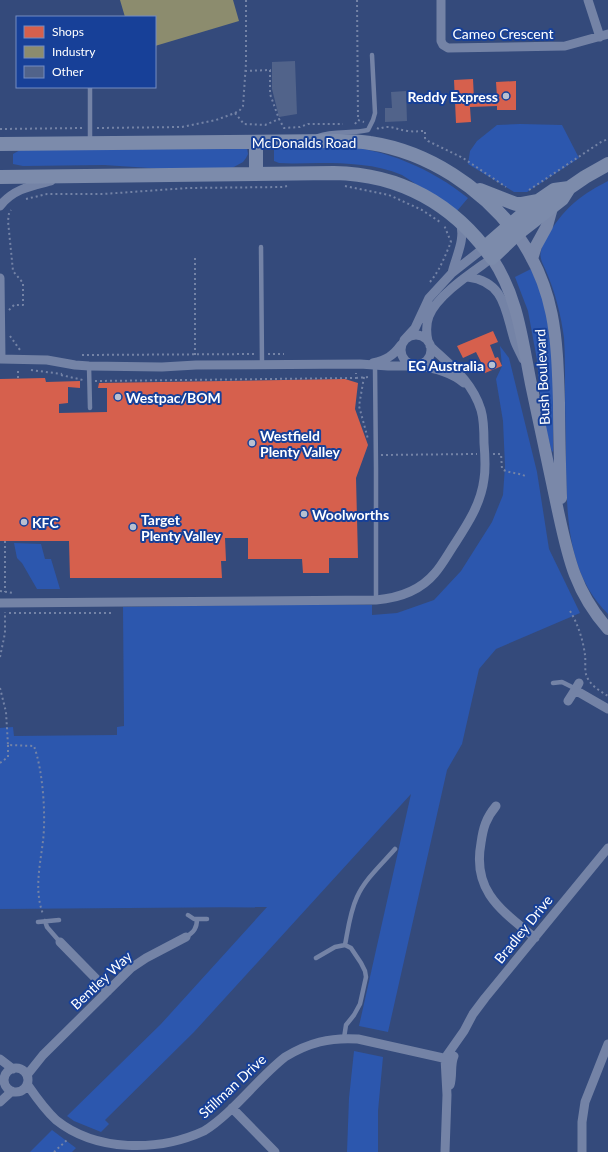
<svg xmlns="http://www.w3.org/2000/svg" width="608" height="1152" font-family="Lato,sans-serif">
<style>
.green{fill:#2c57ae}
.shops{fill:#d6604d}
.industry{fill:#8c8c6e}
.building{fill:#51638a}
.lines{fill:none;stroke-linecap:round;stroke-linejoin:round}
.path{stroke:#7483a6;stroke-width:2;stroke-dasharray:2 3;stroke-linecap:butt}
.service{stroke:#7483a6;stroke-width:4.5}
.minor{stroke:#7483a6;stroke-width:9}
.secondary{stroke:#7a88a9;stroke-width:12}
.primary{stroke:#7c8bab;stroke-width:14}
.poi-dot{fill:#b8c0d1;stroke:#174098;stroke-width:1.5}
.labels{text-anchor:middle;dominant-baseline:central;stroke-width:4;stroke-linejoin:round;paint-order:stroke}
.street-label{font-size:14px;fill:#fff;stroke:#174098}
.poi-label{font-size:14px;font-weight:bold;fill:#fff;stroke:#174098;text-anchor:start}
</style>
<rect width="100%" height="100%" fill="#344a7b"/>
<path class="green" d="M520,124L562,125L579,158L527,192H514L468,164L470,151L477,141L497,125Z
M274,146C295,146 317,145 338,146C384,148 432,169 468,198L457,211L402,175C376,164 347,163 320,163C306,163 293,164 279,163L274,161Z
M247,148L248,154L246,158L243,162L232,168L180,170L104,165L23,166L13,164V154L20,150Z
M608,181V614C568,574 567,520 566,467C566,440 565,413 565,386C565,370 565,354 564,338C561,315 555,292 546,271C543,264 539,258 541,251C543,241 548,235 553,227C569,204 583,194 608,181Z
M531,269L539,288L545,305L553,359V451L552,452L542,415L537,360L528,311L515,277Z
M500,346L509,358L537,472L549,549L580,613L496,649L479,669L462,744L447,770L388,1032L359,1026L411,794L194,1032L105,1120L109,1124L101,1132L74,1121L67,1116L161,1024L267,907L0,909V728L13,727L14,736L117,735V727L124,726L123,607L275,604L372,605V615L397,613L434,600L461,571L492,522L503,495L505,466L503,421L496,379L502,366Z
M14,543L41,544L45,559H51L60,589H37L22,563L17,558Z
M354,1051L383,1057L378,1111V1152H347L349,1098Z
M52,1130L76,1148L72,1152H30Z"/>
<path class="shops" d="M473,79L474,99L497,97L496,82L516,81V110H497V106L470,107L471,122L456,123L454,80Z
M493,331L498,342L490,345L495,358L498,357L502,366L485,373L482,367L483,366L476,352L463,358L457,346Z
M45,378L46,382L80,381V388L68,387V403L59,404V413L107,412V388H98L99,383L345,379L358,383L355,409L368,445L356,478L358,558H329V573H303L302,559H248V538H225L226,561H221L222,578H70L69,541H0V379Z"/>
<path class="industry" d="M120,0H233L239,21L155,46V17H125Z"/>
<path class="building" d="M295,61L297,114L279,117L272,89V62Z
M406,91L407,121L385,122V108H392L391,92Z"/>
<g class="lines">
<path class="path" d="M357,0L358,120
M245,71L270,70V94L279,119
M235,113L240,110L243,106L246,63V0
M355,124L358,120L364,122
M97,128L182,127L216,120L235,113L244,124L265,125L279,119L284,128L300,127L308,124H343
M377,128L379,129C390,124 397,130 408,131C414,132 419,131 425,131V138L428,141L463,158L506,187
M0,129L83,128
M345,186L389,195L422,210L440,222
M529,190L601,142L608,139
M26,199L47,194H103L188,188L283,187L287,186
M430,282C440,270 445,256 451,242L444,225
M9,310L14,305H23V283L13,271L8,221L9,213L11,210
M10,336L20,350
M268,354H284
M82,355L256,354
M195,355V257
M31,370L62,374
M61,375L83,380
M364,377L359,406L368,439
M18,378V368
M356,378L369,377
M95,381L356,378V373
M493,454H501L502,469C510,474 518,472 527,477
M381,455L477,454
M5,541V592
M0,591L13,593
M570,611C578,624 583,640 585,655C586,662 584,671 587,677C591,686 600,691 608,696
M9,613H111
M0,657L5,633V612
M0,688L6,712L8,745L34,746C43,771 46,815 43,841C40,866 34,890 43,914
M0,763L8,757V745
M54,1152L67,1140"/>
<path class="service" d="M318,136C334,130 352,134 368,130L373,120L375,113L372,55
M90,141V87
M261,247L262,365
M89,366L90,408
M375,366L376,469V600
M553,683L562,682L576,689
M188,915L194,919H207
M45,921L47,927L60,942
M38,922L59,920
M186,937C194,932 197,928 197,919
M316,958L335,947L345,945C348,929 350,912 357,897C365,879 382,864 395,849
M344,1038L346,1025L354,1015L360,1004L366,977L365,971L361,963L351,948L345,945"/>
<path class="minor" d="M441,0V41L443,45L448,48L565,46L608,34
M588,0L600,37
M0,206C13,189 31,186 51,181
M452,273C456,256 466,239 460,222
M468,277C505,282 505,310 514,339C516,346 520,352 523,359
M0,278L1,359
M401 350a15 15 0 1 1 30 0a15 15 0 1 1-30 0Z
M404,340L415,328L429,298L452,273L485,247
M428,341C426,332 426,324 429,316C438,294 473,272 492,258
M0,359L47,360L75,365L89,366L162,367L196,365L360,364L388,366H413
M373,363C386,360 393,356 401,345
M418,366C435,368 451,372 464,383
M0,603L376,600C399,598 420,591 435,573C442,565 448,554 454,545C467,525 481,504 484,479C486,467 485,455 484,443C484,432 484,420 481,410C472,381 451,366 430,346
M579,683L575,690L608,709
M568,701L575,690
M496,806C486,818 483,828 481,843C472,891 501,910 535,938
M60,942L108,991
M0,1059L13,1069
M4 1080a12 12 0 1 1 24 0a12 12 0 1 1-24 0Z
M27,1075L43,1055L131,968L146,958L186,937
M27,1084C36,1097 44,1109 56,1120C96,1152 158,1152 204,1131C233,1113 257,1079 285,1057C308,1043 330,1037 358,1039L452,1060
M450,1085C453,1075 450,1065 454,1056
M0,1102L12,1091
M232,1108L275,1152
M445,1152L447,1095L445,1058L464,1031L473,1014L485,998L608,848
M582,1152V1122L585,1102L608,1044"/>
<path class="secondary" d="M517,234C556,289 557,339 559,403C559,435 560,466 561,498
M492,258C518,297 522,339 531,384C540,426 549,469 558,511C568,557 575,592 608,629
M532,259L536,246L547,226L552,208"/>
<path class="primary" d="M256,142V174
M0,144L337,141C348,141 359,141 370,143C429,152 482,188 517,234
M0,177L334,173C400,174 454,204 492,258L517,234L562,199L569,188L585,177L608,164
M480,190L516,204H522L538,201
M485,247L538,201L554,190L569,188"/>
</g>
<g class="poi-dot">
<circle cx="506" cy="96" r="4"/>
<circle cx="492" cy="365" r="4"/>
<circle cx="118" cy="397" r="4"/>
<circle cx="252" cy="443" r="4"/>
<circle cx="304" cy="514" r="4"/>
<circle cx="24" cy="522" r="4"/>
<circle cx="133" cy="527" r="4"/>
</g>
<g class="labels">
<g class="street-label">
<text x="503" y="33">Cameo Crescent</text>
<text x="304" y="142">McDonalds Road</text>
<text transform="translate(542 377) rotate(-93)">Bush Boulevard</text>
<text transform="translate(523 929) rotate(-51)">Bradley Drive</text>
<text transform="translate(101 980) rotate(-43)">Bentley Way</text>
<text transform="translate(232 1086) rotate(-43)">Stillman Drive</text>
</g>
<g class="poi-label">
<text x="498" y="96" text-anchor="end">Reddy Express</text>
<text x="484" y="365" text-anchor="end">EG Australia</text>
<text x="126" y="397">Westpac/BOM</text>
<text x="260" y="435">Westfield<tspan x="260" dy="16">Plenty Valley</tspan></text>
<text x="312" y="514">Woolworths</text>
<text x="141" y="519">Target<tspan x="141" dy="16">Plenty Valley</tspan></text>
<text x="32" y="522">KFC</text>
</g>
</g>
<rect x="16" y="16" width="140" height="72" fill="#174098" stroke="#748cc1"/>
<rect x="24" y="26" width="20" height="12" fill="#d6604d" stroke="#748cc1"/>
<text x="52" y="36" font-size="12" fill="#ffffff">Shops</text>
<rect x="24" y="46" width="20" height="12" fill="#8c8c6e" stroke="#748cc1"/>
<text x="52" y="56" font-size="12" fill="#ffffff">Industry</text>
<rect x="24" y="66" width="20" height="12" fill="#51638a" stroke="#748cc1"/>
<text x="52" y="76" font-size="12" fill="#ffffff">Other</text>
</svg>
